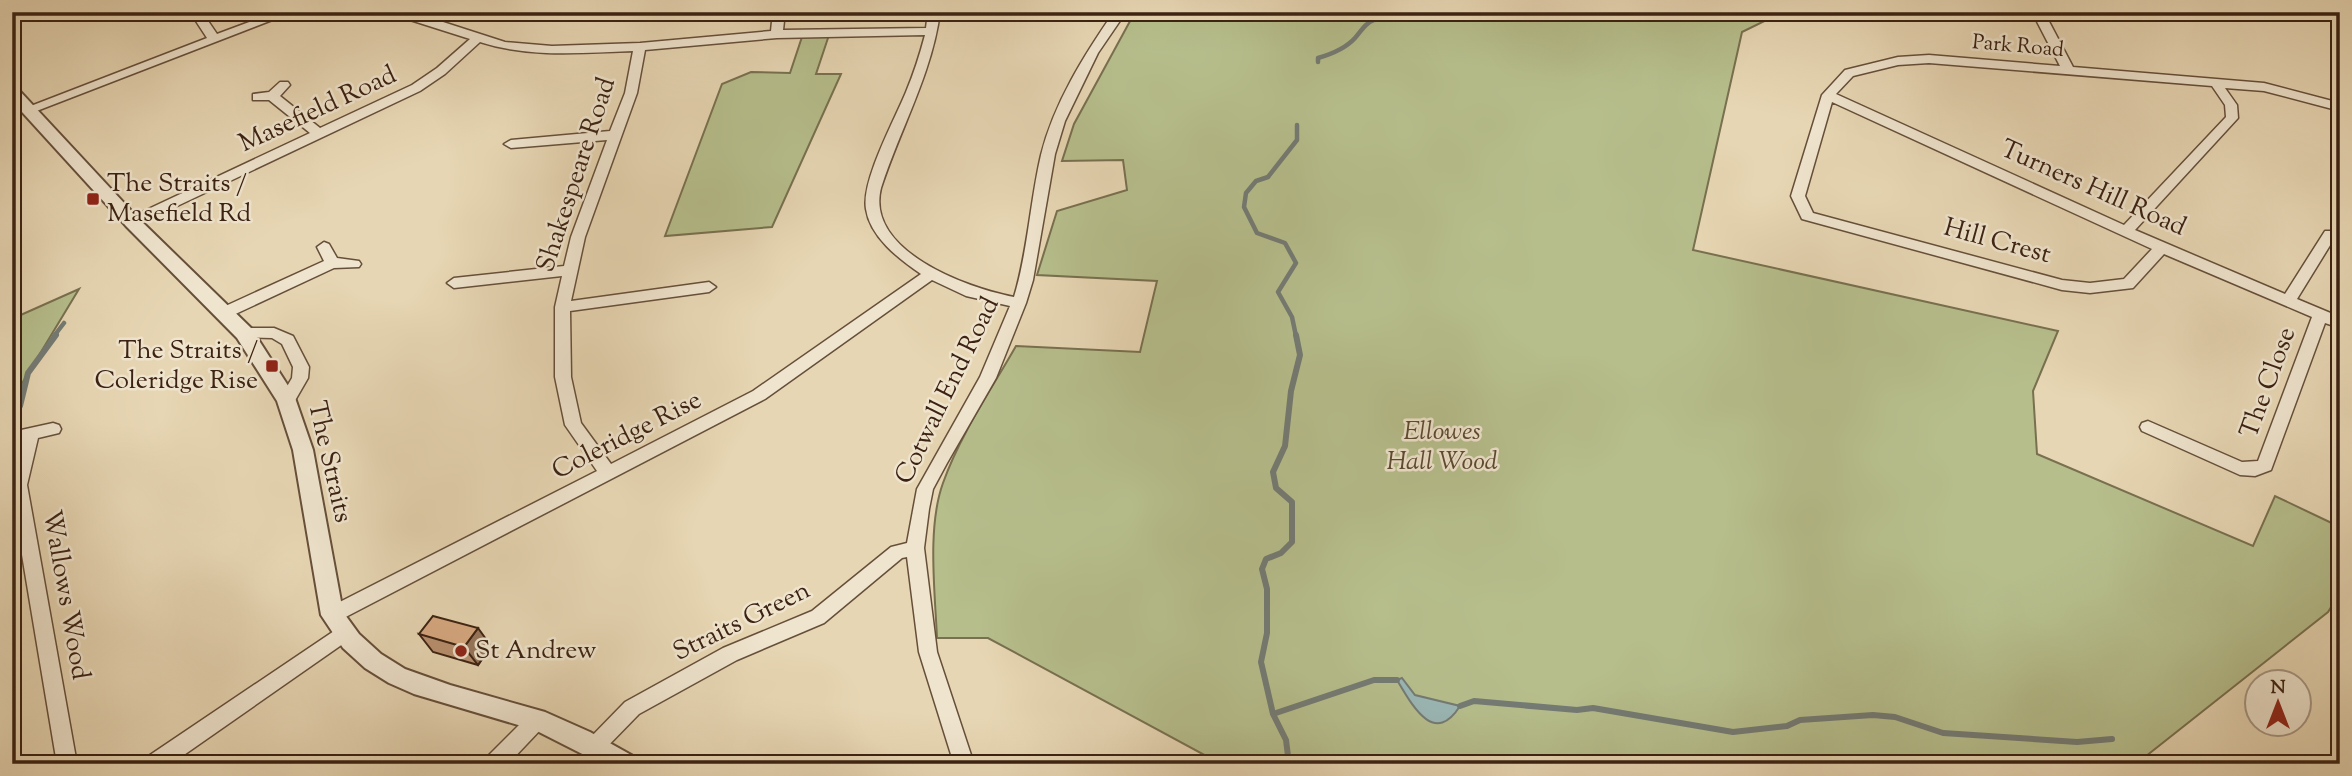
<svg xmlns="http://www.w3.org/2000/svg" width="2352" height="776" font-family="'Sorts Mill Goudy',serif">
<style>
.green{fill:#b6be8c;stroke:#78704f;stroke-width:2}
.water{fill:#9ab7b6;stroke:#747b74;stroke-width:2}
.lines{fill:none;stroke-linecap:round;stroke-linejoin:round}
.stream-far1{stroke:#747b74;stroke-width:4.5}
.stream{stroke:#747b74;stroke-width:6}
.minor-casing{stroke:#664f3a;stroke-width:3}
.tertiary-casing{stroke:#664f3a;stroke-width:4}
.minor{fill:#efe4ce;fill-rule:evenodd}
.tertiary{fill:#efe4ce;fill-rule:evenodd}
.wall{fill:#ba9170;stroke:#3b2212;stroke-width:2}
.shaded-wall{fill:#97765b;stroke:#3b2212;stroke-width:2}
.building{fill:#d8a982;stroke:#3b2212;stroke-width:2}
.poi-dot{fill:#8f2418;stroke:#efe4ce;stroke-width:2.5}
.labels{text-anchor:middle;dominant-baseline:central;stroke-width:5;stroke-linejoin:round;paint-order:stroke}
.far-street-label{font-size:21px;fill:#3b2212;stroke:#efe4ce}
.street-label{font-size:26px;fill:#3b2212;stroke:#efe4ce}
.poi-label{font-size:26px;fill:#3b2212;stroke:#efe4ce;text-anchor:start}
.park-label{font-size:26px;font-style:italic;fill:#5a4930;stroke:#efe4ce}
</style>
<rect width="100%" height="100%" fill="#e7d6b3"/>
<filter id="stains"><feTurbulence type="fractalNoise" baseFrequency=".00286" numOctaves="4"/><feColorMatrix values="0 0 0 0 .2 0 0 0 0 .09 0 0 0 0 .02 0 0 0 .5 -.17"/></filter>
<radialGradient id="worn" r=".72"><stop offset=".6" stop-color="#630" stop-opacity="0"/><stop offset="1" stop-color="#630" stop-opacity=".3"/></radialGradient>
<path class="green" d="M1135,12H1783L1742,32L1693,250L2058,331L2033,391L2037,454L2253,546L2275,496L2340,527V593L2328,612L2136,764H1221L988,638H937C935,592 927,527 943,483C960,435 991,390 1016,346L1140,352L1157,281L1037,275L1057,211L1127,190L1123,160L1062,161L1074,124Z
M829,35L816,74H841L772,227L665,236L722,84L751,72L790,73L802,37Z
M79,289L12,400V316L14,318Z"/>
<path class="water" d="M1402,678L1415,695L1460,706C1434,747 1412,705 1397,680Z"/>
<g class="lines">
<path class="stream-far1" d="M1318,62V58C1332,54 1345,49 1355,38C1363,29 1364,24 1376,19L1373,12
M54,336L64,323
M1296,336L1292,317L1278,292L1296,263L1285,243L1257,233L1244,207L1246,193L1256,181L1268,177L1297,140V125"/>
<path class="stream" d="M20,406L28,373L56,335
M1460,706L1474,701L1577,710L1593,708L1733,732L1787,726L1800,720L1873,715L1895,717L1943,733L2077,742L2112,739
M1273,714L1374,680H1397
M1289,764L1286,740L1273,714L1261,662L1267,633V589L1262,569L1266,559L1281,553L1292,542V502L1276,488L1273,472L1285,446L1291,391L1300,355L1296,335"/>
<g class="minor-casing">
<path id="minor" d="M190,12H202L217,34L276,12H293L34,112L29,113L23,109L207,38Z
M399,12H412L505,42L552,46L640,43L771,31L773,12H785L783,30L926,28L928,12H940C932,74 900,129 881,188C865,251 967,288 1014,297C1028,251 1030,202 1041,155C1054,103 1084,55 1114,12H1126L1098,53L1065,121L1055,154L1033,280L1026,303L996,378L947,463L933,489L929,509L924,548L937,652L974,764H954L919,652L907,557L902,558L824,623L737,660L639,714L602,752L595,755L588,752L585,746L588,740L625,702L723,648L812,611L891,547L907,543L917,489L980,377L1010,306L966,296L932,280L765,399L338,621L332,623L326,621L323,615L326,609L597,471L565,425L555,377V307L562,276L454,288L447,283L454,278L564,266L571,237L607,140L511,148L504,144L511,140L610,131L625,93L633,51C582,53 530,58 480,42L445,74L420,91L137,225H127L125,222L127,219L310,133L269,100H253V94L269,92L280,82H288L290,85L280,96L320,128L412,85L437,68L470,39L407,19ZM925,35C920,54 914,73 906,92C895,119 861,181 866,209C870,237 899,259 921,274L753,391L611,464L581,423L571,377L570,311L709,292L716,287L709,282L571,301L585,237L637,93L645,50L777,38Z
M2032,12H2044L2073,67L2264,83L2340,103V111L2264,91L2225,88L2237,105L2238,118L2135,230L2285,294L2325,231H2335L2337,234L2297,299L2340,317V328L2325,323L2271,470L2255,476L2240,475L2142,431L2140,427L2142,423L2148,421L2242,462L2258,461L2312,317L2164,254L2133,288L2090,293L2062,290L1802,219L1791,196L1822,95L1845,70L1898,57L1929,55L2060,66ZM1929,63L2212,86L2225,105L2226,117L2124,225L1836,94L1853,76L1898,65ZM1832,102L2152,249L2124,279L2090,283L2062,280L1813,213L1805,196Z
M324,242L329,244L337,258L359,261L361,264L359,267L334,268L229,317H219L217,313L219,309L324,261L317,247Z
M244,328H274L293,336L309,367L308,378L293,404H281L279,400L292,378L293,367L282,344L272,338L239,337L236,333Z
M53,423L59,425L61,429L59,433L38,438L27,485L77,764H57L12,495V478L21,442L12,444V432Z
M343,625L350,627L352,633L350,639L171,764H144L147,757Z
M537,711L544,714L547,720L544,726L508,764H484L487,757L530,714Z"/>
</g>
<g class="tertiary-casing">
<path id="tertiary" d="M12,86L17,88L138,218L251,328L294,395L313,450L343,612L359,634L381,654L405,669L450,685L545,712L590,732L633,756L636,764H602L535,730L414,694L389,683L365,668L343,648L321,615L293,450L277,401L237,338L126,226L12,101Z"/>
</g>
<use href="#minor" class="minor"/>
<use href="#tertiary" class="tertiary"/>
</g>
<path class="wall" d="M419,634L491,646L478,665L433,652Z"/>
<path class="shaded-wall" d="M478,628L491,646L478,665L464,647Z"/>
<path class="building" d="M433,616L478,628L464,647L419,634Z"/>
<g class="poi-dot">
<rect x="86" y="192" width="14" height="14" rx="3.5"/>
<rect x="265" y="359" width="14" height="14" rx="3.5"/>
<circle cx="461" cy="651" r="7"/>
</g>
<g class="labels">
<g class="far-street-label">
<text transform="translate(2018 47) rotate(5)">Park Road</text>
</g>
<g class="street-label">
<text transform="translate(318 110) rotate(-25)">Masefield Road</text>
<text transform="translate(577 175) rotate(-72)">Shakespeare Road</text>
<text transform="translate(2093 189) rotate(24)">Turners Hill Road</text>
<text transform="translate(1997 242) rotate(15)">Hill Crest</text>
<text transform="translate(2269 383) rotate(-70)">The Close</text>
<text transform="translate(948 391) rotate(-64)">Cotwall End Road</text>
<text transform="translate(627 436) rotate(-27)">Coleridge Rise</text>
<text transform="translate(329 462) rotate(77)">The Straits</text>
<text transform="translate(65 595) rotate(80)">Wallows Wood</text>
<text transform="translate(742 622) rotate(-26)">Straits Green</text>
</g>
<g class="poi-label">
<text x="107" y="184">The Straits /<tspan x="107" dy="30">Masefield Rd</tspan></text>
<text x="258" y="351" text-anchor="end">The Straits /<tspan x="258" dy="30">Coleridge Rise</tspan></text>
<text x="475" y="651">St Andrew</text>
</g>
<g class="park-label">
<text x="1442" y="432">Ellowes<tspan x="1442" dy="30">Hall Wood</tspan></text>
</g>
</g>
<rect width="2352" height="776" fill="none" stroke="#e7d6b3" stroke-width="42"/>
<rect x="14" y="14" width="2324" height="748" fill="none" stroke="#3b2212" stroke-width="3.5"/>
<rect x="21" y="21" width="2310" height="734" fill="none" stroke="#3b2212" stroke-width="2"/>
<g transform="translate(2278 703)"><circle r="33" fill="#efe4ce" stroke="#a79683" stroke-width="2"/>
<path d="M0-5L12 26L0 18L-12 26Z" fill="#8f2418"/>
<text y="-10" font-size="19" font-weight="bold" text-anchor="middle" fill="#3b2212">N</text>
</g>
<rect width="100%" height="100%" filter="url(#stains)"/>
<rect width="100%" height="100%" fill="url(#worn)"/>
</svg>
